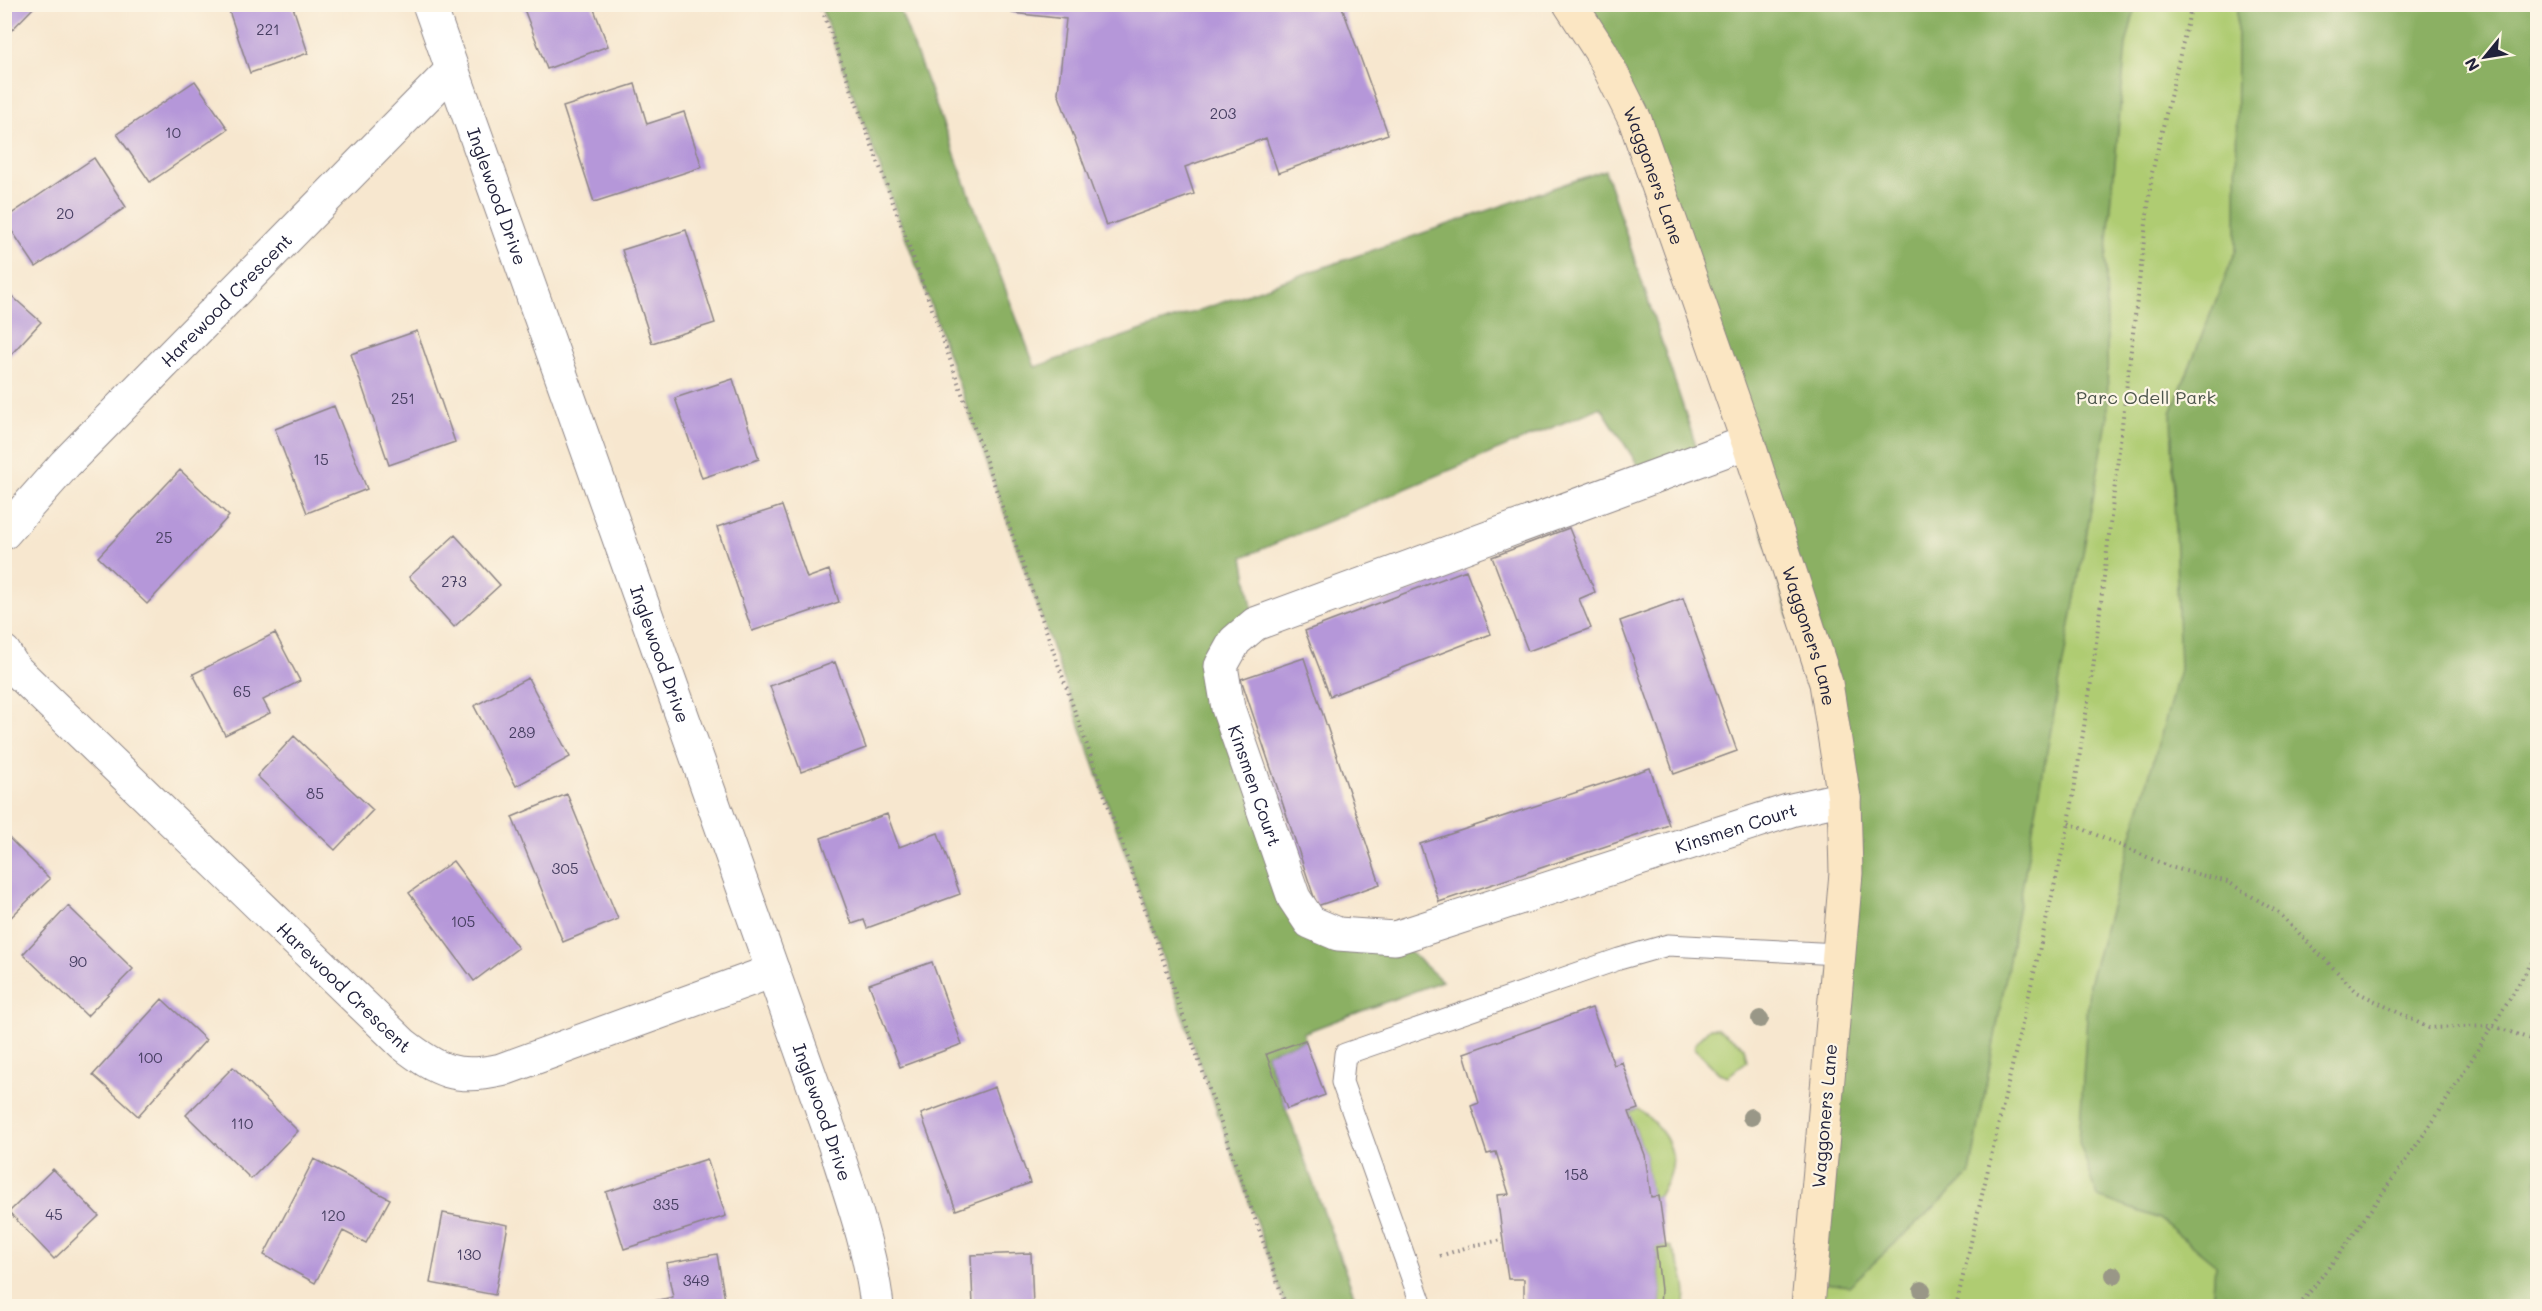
<svg xmlns="http://www.w3.org/2000/svg" width="2542" height="1311" font-family="Mali,sans-serif">
<style>
.green{fill:#afcc72;stroke:#687756;stroke-width:1.5}
.forest{fill:#8bb064;stroke:#566950;stroke-width:1.5}
.building{fill:#b597d9}
.lines{fill:none;stroke-linecap:round;stroke-linejoin:round}
.lane-casing{stroke:#8c8485;stroke-width:23}
.street-casing{stroke:#8c8485;stroke-width:35}
.secondary-casing{stroke:#8c8485;stroke-width:35}
.path{stroke:#8c8485;stroke-width:4;stroke-dasharray:1.5 4.5;stroke-linecap:butt}
.lane{stroke:#fff;stroke-width:21}
.street{stroke:#fff;stroke-width:33}
.secondary{stroke:#fbe6c3;stroke-width:33}
.tree{fill:#999787}
.labels{text-anchor:middle;dominant-baseline:central;stroke-width:4.5;stroke-linejoin:round;paint-order:stroke}
.number-label{font-size:15px;fill:#473f62}
.street-label{font-size:18px;fill:#22223b;stroke:#fcf5e5}
.park-label{font-size:18px;fill:#4c554c;stroke:#fcf5e5}
</style>
<rect width="100%" height="100%" fill="#fcf5e5"/>
<filter id="ink" filterUnits="userSpaceOnUse"><feTurbulence type="fractalNoise" baseFrequency=".0167" numOctaves="2"/><feDisplacementMap in="SourceGraphic" scale="12" xChannelSelector="R" yChannelSelector="G"/><feConvolveMatrix kernelMatrix="1 2 1 2 8 2 1 2 1" color-interpolation-filters="sRGB"/></filter>
<filter id="wash" filterUnits="userSpaceOnUse"><feTurbulence type="fractalNoise" baseFrequency=".008" numOctaves="4" result="noise"/><feDisplacementMap in="SourceGraphic" scale="24" xChannelSelector="R" yChannelSelector="G"/><feGaussianBlur stdDeviation="1.35" result="paint"/><feColorMatrix in="noise" values="0 0 0 0 0 0 0 0 0 0 0 0 0 0 0 0 0 1.4 0 .05"/><feComposite in="paint" operator="in"/></filter>
<g filter="url(#wash)">
<rect width="100%" height="100%" fill="#f7e7cf"/>
<path class="green" d="M1570,5H2537V1306H1808L1844,798L1662,198Z
M1710,1028H1717L1744,1047L1747,1061L1728,1076L1719,1073L1694,1048L1697,1041Z
M1638,1109C1659,1124 1680,1148 1670,1175C1668,1182 1662,1189 1659,1196L1651,1197L1645,1155L1629,1112Z
M1666,1246L1671,1247C1680,1266 1690,1285 1684,1306H1660L1661,1290L1656,1247Z"/>
<path class="forest" d="M820,5H898L1035,367L1605,170L1700,458L1646,478L1601,407L1243,557L1255,624L1221,666L1310,922L1395,938L1442,981L1303,1033L1305,1040L1266,1054L1358,1306H1286L931,306Z
M1570,5H2136L2126,45L2106,260L2108,416L1970,1174L1849,1286L1810,1281L1844,798L1662,198Z
M2237,5H2537V1306H2212L2215,1264L2160,1219L2098,1197L2079,1142L2089,984L2180,669L2171,413L2236,250Z"/>
<g id="blocks">
<path class="building" d="M4,4H37L4,38Z
M292,4L308,53L250,73L227,5Z
M522,4H592L608,46L547,69Z
M1009,4H1341L1388,134L1278,173L1266,138L1185,167L1194,194L1106,226L1058,93L1066,19L1012,13Z
M195,81L228,129L150,182L117,134Z
M635,84L647,124L684,112L702,167L594,202L563,107Z
M94,158L126,207L36,267L4,219Z
M686,230L715,323L652,343L622,250Z
M4,289L41,322L4,362Z
M417,331L455,442L389,465L351,354Z
M733,379L759,459L702,478L675,398Z
M334,406L367,489L307,513L275,429Z
M180,470L229,516L147,604L98,557Z
M782,506L807,578L829,570L839,602L752,631L717,527Z
M1569,528L1595,592L1579,599L1591,628L1528,651L1492,557Z
M455,535L500,585L454,627L409,577Z
M1466,570L1491,634L1330,696L1305,631Z
M1683,598L1737,751L1674,774L1620,621Z
M275,633L300,681L263,700L270,713L225,735L193,674Z
M1304,658L1380,884L1317,906L1241,679Z
M835,662L866,748L801,772L770,686Z
M528,678L570,757L516,786L474,706Z
M294,736L373,810L335,850L257,776Z
M1650,768L1669,825L1439,902L1420,844Z
M567,794L618,919L563,942L512,817Z
M887,814L899,847L938,833L960,894L867,928L864,920L852,924L821,838Z
M4,833L50,879L4,924Z
M453,861L518,948L474,981L409,893Z
M68,906L133,969L87,1016L23,954Z
M932,962L962,1044L900,1067L869,984Z
M162,999L206,1040L138,1116L93,1075Z
M1592,1008L1614,1065L1622,1062L1638,1109L1629,1112L1645,1155L1651,1197L1659,1196L1666,1246L1656,1247L1661,1290L1660,1306H1524V1279H1508L1497,1195L1509,1194L1496,1152L1487,1154L1471,1106L1479,1103L1464,1053Z
M1305,1040L1325,1095L1287,1109L1266,1054Z
M233,1067L298,1131L251,1179L186,1115Z
M995,1087L1030,1183L956,1210L921,1114Z
M314,1159L390,1199L366,1243L343,1231L315,1283L264,1255Z
M707,1159L726,1216L624,1249L606,1192Z
M53,1169L99,1216L54,1259L9,1212Z
M443,1213L508,1225L495,1295L430,1283Z
M1031,1253L1033,1306H973L971,1255Z
M717,1254L726,1306H654L653,1301L673,1297L666,1263Z"/>
</g>
</g>
<g filter="url(#ink)">
<use href="#blocks" fill-opacity="0" stroke="#8c8485" stroke-width="1.5"/>
<g class="lines">
<g class="lane-casing">
<path id="lane" d="M1422,1306L1342,1082L1345,1054L1619,959L1668,945L1838,954"/>
</g>
<g class="street-casing">
<g id="street">
<path id="s1" d="M429,4L834,1143C851,1196 871,1251 877,1306"/>
<path id="s2" d="M1748,442L1255,624L1235,641L1221,666L1228,708L1294,898L1310,922L1338,934L1395,938L1791,810L1844,798"/>
<path id="s3" d="M4,533L65,464L452,70"/>
<path id="s4" d="M4,652L14,668L403,1044C438,1071 456,1080 501,1070L773,971"/>
</g>
</g>
<g class="secondary-casing">
<g id="secondary">
<path id="s5" d="M1570,4L1601,52L1635,120L1748,442L1826,683L1844,798L1846,873L1808,1306"/>
</g>
</g>
<path class="path" d="M820,4L931,306L1286,1306
M2069,823L2170,867L2228,882L2279,913L2357,992L2429,1028L2493,1026L2530,1039H2538
M1440,1256L1474,1245L1503,1240
M1956,1306L2069,823L2093,669L2152,173L2192,4
M2299,1306L2343,1249L2434,1120L2538,953"/>
<use href="#lane" class="lane"/>
<use href="#street" class="street"/>
<use href="#secondary" class="secondary"/>
</g>
<g class="tree">
<circle cx="1760" cy="1019" r="9"/>
<circle cx="1751" cy="1117" r="9"/>
<circle cx="2114" cy="1275" r="9"/>
<circle cx="1922" cy="1290" r="9"/>
</g>
</g>
<g class="labels">
<g class="number-label">
<text x="268" y="29">221</text>
<text x="1223" y="113">203</text>
<text x="173" y="132">10</text>
<text x="65" y="213">20</text>
<text x="403" y="398">251</text>
<text x="321" y="459">15</text>
<text x="164" y="537">25</text>
<text x="454" y="581">273</text>
<text x="242" y="691">65</text>
<text x="522" y="732">289</text>
<text x="315" y="793">85</text>
<text x="565" y="868">305</text>
<text x="463" y="921">105</text>
<text x="78" y="961">90</text>
<text x="150" y="1057">100</text>
<text x="242" y="1123">110</text>
<text x="1576" y="1174">158</text>
<text x="666" y="1204">335</text>
<text x="54" y="1214">45</text>
<text x="333" y="1215">120</text>
<text x="469" y="1254">130</text>
<text x="696" y="1280">349</text>
</g>
<g class="street-label">
<text stroke="none"><textPath href="#s5" startOffset="192">Waggoners Lane</textPath></text>
<text stroke="none"><textPath href="#s1" startOffset="204">Inglewood Drive</textPath></text>
<text stroke="none"><textPath href="#s3" startOffset="322">Harewood Crescent</textPath></text>
<text stroke="none"><textPath href="#s5" startOffset="678">Waggoners Lane</textPath></text>
<text stroke="none"><textPath href="#s1" startOffset="690">Inglewood Drive</textPath></text>
<text stroke="none"><textPath href="#s2" startOffset="705">Kinsmen Court</textPath></text>
<text stroke="none"><textPath href="#s2" startOffset="1299">Kinsmen Court</textPath></text>
<text stroke="none"><textPath href="#s4" startOffset="478">Harewood Crescent</textPath></text>
<text stroke="none"><textPath href="#s1" startOffset="1176">Inglewood Drive</textPath></text>
<text transform="translate(1824 1116) rotate(-85)">Waggoners Lane</text>
</g>
<g class="park-label">
<text x="2146" y="397">Parc Odell Park</text>
</g>
</g>
<rect width="2542" height="1311" fill="none" stroke="#fcf5e5" stroke-width="24"/>
<g transform="translate(2485 57) rotate(240)" stroke="#fcf5e5" stroke-width="4.5" paint-order="stroke">
<path d="M0-4.5L10 22L0 15L-10 22Z" fill="#22223b"/>
<text y="-9" font-size="16" font-weight="bold" text-anchor="middle" fill="#22223b">N</text>
</g>
</svg>
